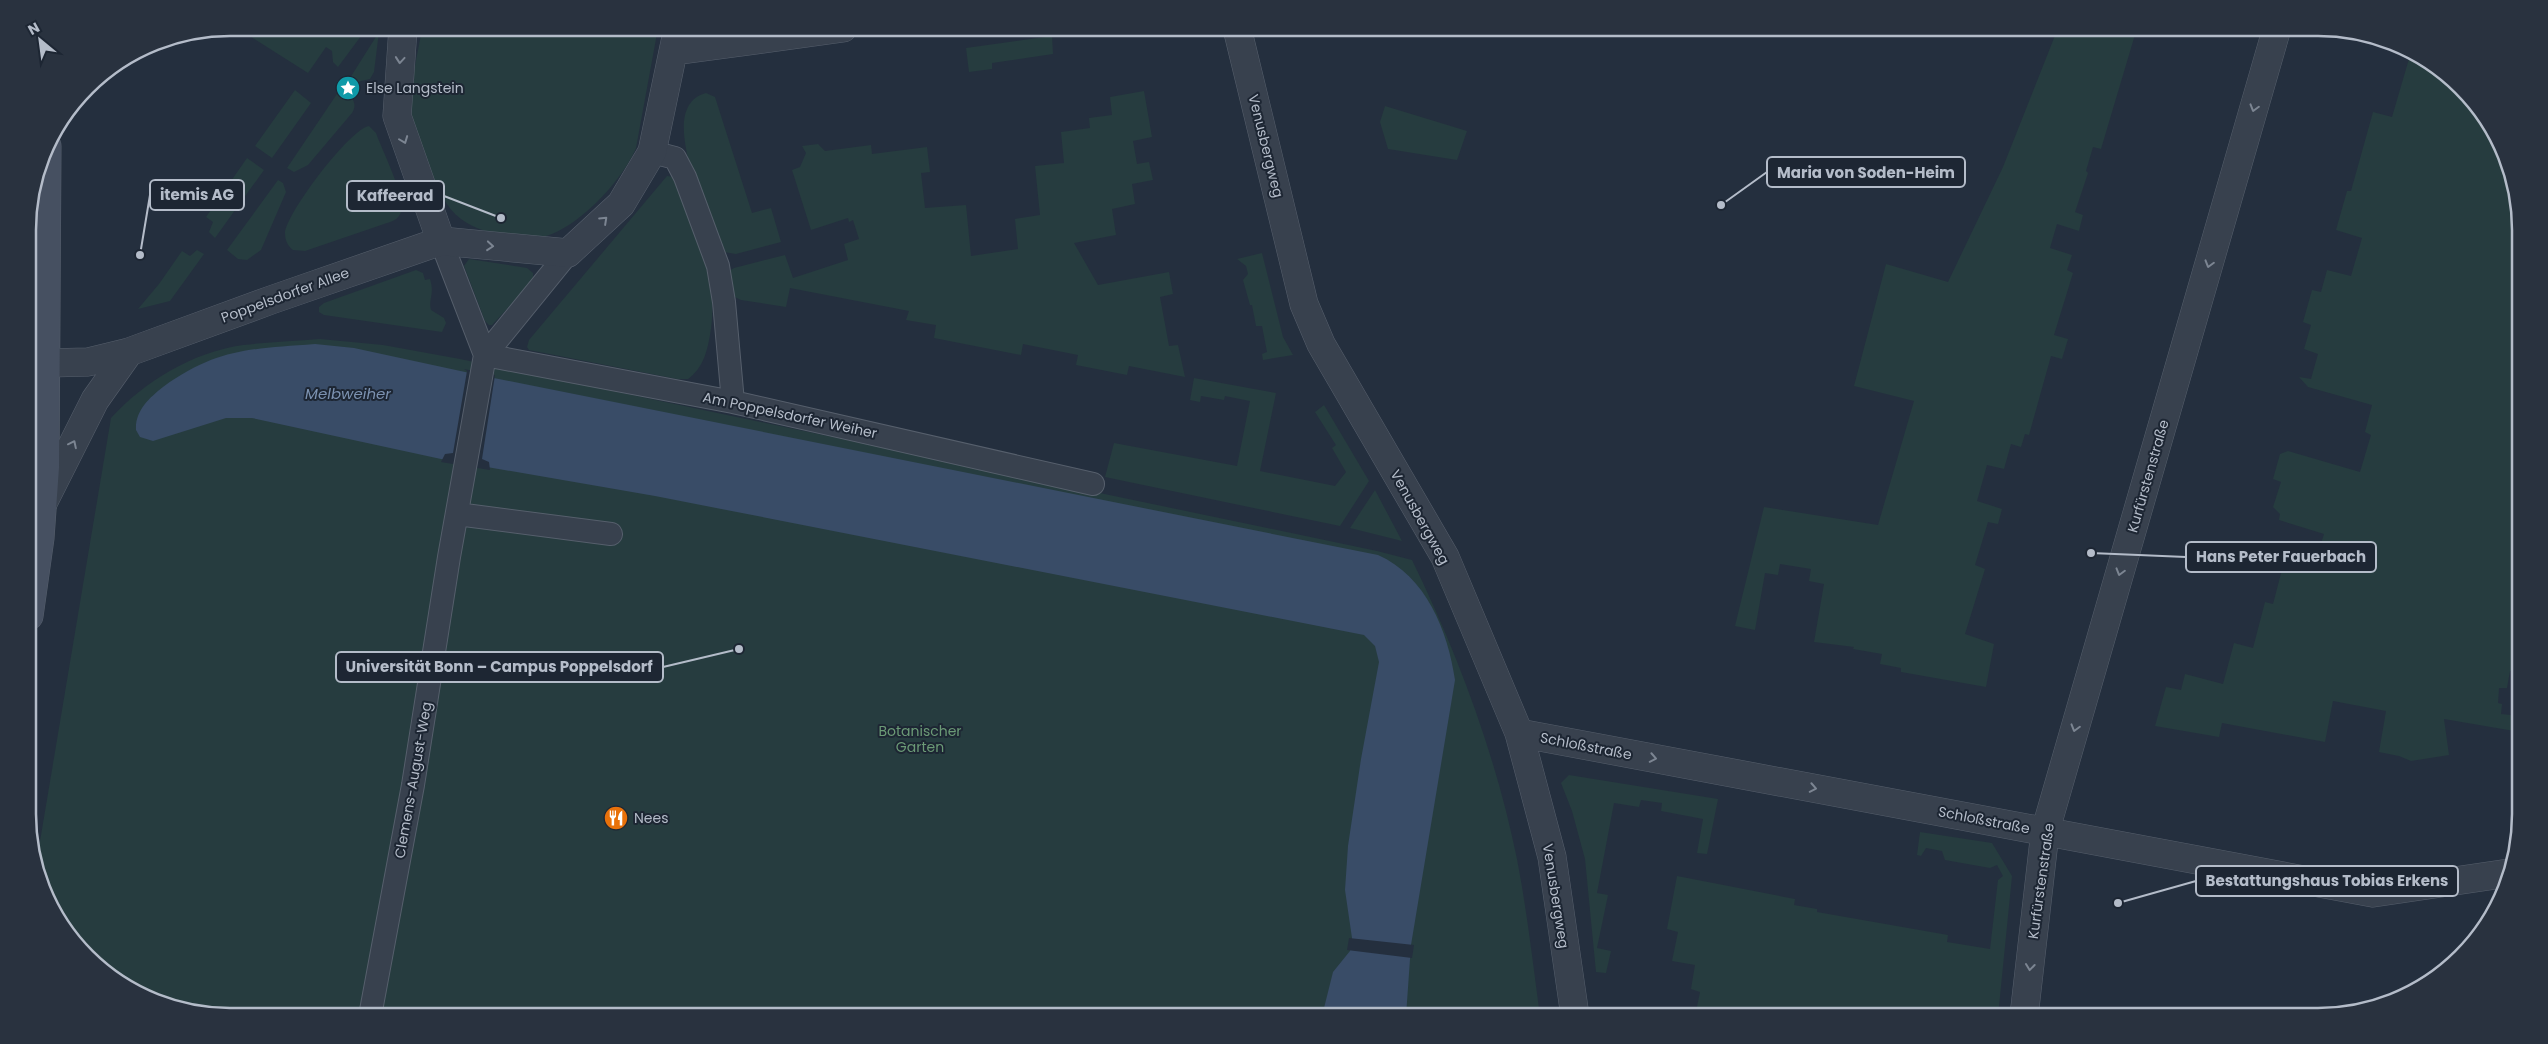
<svg xmlns="http://www.w3.org/2000/svg" width="2548" height="1044" font-family="Poppins,sans-serif">
<style>
.green{fill:#263c3f}
.water{fill:#394c67}
.pier{fill:#242f3e}
.lines{fill:none;stroke-linecap:round;stroke-linejoin:round}
.lane-casing{stroke:#565f6c;stroke-width:24}
.street-casing{stroke:#565f6c;stroke-width:29}
.secondary-casing{stroke:#565f6c;stroke-width:29}
.lane{stroke:#38414e;stroke-width:22}
.street{stroke:#38414e;stroke-width:28}
.secondary{stroke:#465061;stroke-width:28}
.oneway{stroke:#7c8592}
.labels{text-anchor:middle;dominant-baseline:central;stroke-width:4;stroke-linejoin:round;paint-order:stroke}
.poi-label{font-size:14px;fill:#b4bcc9;stroke:#1d2633;text-anchor:start}
.street-label{font-size:14px;fill:#b4bcc9;stroke:#1d2633}
.park-label{font-size:14px;fill:#6b9a76;stroke:#1d2633}
.water-label{font-size:15px;font-style:italic;fill:#7c92b1;stroke:#1d2633}
.rim{fill:none;stroke:#b4bcc9;stroke-width:2.5}
.leader{fill:none;stroke:#b4bcc9;stroke-width:2}
.callout-dot{fill:#b4bcc9;stroke:#1d2633;stroke-width:2}
.callout{fill:#1d2633;stroke:#b4bcc9;stroke-width:2}
.callout-label{font-size:15px;text-anchor:middle;font-weight:bold;fill:#b4bcc9}
</style>
<rect width="100%" height="100%" fill="#242f3e"/>
<path class="green" d="M237,28H279L334,37L336,28H367L338,67L333,62L332,51L326,47L308,73Z
M422,28H658L636,148C623,179 584,221 552,234C526,244 483,235 461,219C446,208 437,187 429,172C423,158 414,141 412,125C407,93 417,60 422,28Z
M2058,28H2137L2101,149L2093,147L2086,171L2088,173L2075,212L2083,215L2079,231L2057,224L2050,248L2072,255L2067,270L2073,273L2054,335L2068,339L2062,359L2051,356L2029,435L2025,434L2021,447L2011,444L2004,469L1987,465L1977,501L2002,509L1998,524L1988,522L1975,565L1985,569L1965,634L1994,644L1986,687L1901,672V668L1880,664L1882,654L1853,649L1854,647L1814,642L1824,584L1809,581L1811,569L1780,564L1778,575L1765,573L1755,630L1735,626L1764,507L1878,525L1914,401L1854,386L1886,264L1948,282L2003,167Z
M379,32L374,72L370,79L357,82L350,78Z
M1052,36L1053,54L992,63V69L969,72L966,48Z
M2411,52L2441,69L2479,107L2505,153L2519,204L2520,595H2517L2512,631L2520,633V672L2510,671L2507,688H2499L2498,703L2502,704L2501,714L2520,716V732L2444,719L2449,755L2411,761L2399,756L2379,752L2386,711L2333,701L2325,742L2222,723L2219,737L2155,726L2166,687L2181,690L2185,674L2223,684L2234,643L2253,648L2265,602L2273,604L2285,558L2314,566L2324,534L2279,520L2280,514L2273,507L2281,482L2273,479L2280,454L2288,451L2360,472L2371,435L2365,432L2372,405L2308,387L2299,377L2311,379L2318,354L2304,349L2311,325L2303,322L2312,290L2321,292L2327,270L2351,276L2362,238L2336,230L2347,191H2351L2373,112L2392,117Z
M341,88C350,95 359,102 352,113L308,165L294,172L287,168Z
M295,90L311,103L272,158L255,146Z
M1144,91L1152,137L1133,141L1137,164L1149,162L1153,180L1132,184L1135,204L1112,209L1116,235L1074,243L1098,285L1169,272L1173,294L1160,297L1169,346L1178,345L1185,377L1129,366L1127,375L1076,365L1078,355L1023,344L1021,355L934,338L936,325L906,320L909,311L790,288L786,307L741,300L731,295L729,271L734,268L785,255L793,278L848,260L844,244L859,239L853,220L849,222L848,218L811,230L792,170L800,167L806,153L802,146L818,144L825,151L871,145L872,154L927,147L930,172L921,173L925,208L966,205L971,256L1018,249L1015,219L1040,215L1035,166L1064,163L1061,132L1090,128L1089,118L1112,115L1110,97Z
M706,93L715,97L752,213L771,208L781,242L736,254L724,252C712,222 652,107 706,93Z
M1385,106L1467,131L1457,160L1388,149L1380,122Z
M369,126L376,133C382,150 405,195 401,211C400,218 394,221 387,223L305,251L293,250C288,246 285,241 285,233C287,212 350,129 369,126Z
M247,158L264,170L215,238L209,232L213,222L206,217Z
M667,176L675,177C696,228 720,278 710,335C707,352 703,368 688,379H677L529,350L527,347L529,340Z
M278,180L283,183L286,192L261,250L247,260L238,259L227,250Z
M197,250L204,254L170,301L138,309L159,284L182,251L190,256Z
M1262,253L1283,337L1293,355L1263,360L1262,354L1267,352L1262,326H1256L1252,305H1250L1243,280L1248,274L1246,266L1237,259Z
M469,259L527,268L533,273V281L492,325H489L485,321L464,266Z
M416,270L423,273L425,280L430,279C435,295 428,299 431,310L444,318L446,323L442,332L324,315L319,312V307L324,303Z
M320,339L383,345L460,359L1377,551L1412,560C1458,654 1496,756 1517,859C1527,911 1533,964 1540,1016H231C210,1012 168,1008 152,1000C94,973 53,927 36,865L111,418C145,381 193,352 243,345C269,342 295,341 320,339Z
M1194,378L1276,393L1260,471L1335,486L1346,472L1332,448L1336,445L1315,412L1324,405L1369,481L1340,526L1105,477L1114,443L1237,466L1250,401L1225,396L1224,400L1201,396L1200,402L1190,400Z
M1375,490L1402,541L1350,528Z
M1569,775L1718,799L1707,854L1697,853L1703,819L1661,811L1662,803L1641,800L1639,807L1614,803L1597,893L1608,895L1597,948L1611,951L1606,973L1596,972L1585,859L1572,811L1561,783Z
M1920,832L1992,843L2012,876L1998,1016H1695L1700,992L1691,989L1695,965L1672,961L1678,932L1667,929L1677,876L1795,899L1794,905L1817,909V912L1948,935L1947,942L1990,949L1998,880L2003,876L1997,865L1990,868L1945,860L1942,851L1926,848L1921,856L1917,855Z"/>
<path class="water" d="M315,344L354,348L479,375L1378,555C1426,576 1448,631 1455,680L1411,945L1406,1016H1322L1333,972L1350,951L1352,938L1345,890L1348,846L1361,759L1379,662L1375,646L1364,635L655,496L441,459L252,418H226L153,441L140,437L136,430C135,411 149,398 163,387C217,348 251,349 315,344Z"/>
<path class="pier" d="M464,369L495,375L482,459L489,462L490,470L441,462L445,454L453,453L467,371Z
M1349,938L1414,945L1412,958L1347,950Z"/>
<g class="lines">
<g class="lane-casing">
<path id="lane" d="M652,152L675,158L685,177L718,266L724,302L733,402
M441,241L485,355
M485,355L733,402L1093,484
M457,514L611,534
M370,1016L413,785L449,557L485,355L568,253"/>
</g>
<g class="street-casing">
<path id="street" d="M403,28L397,116L441,241
M1237,28L1304,304L1321,344L1445,557L1519,733L1552,857L1575,1016
M674,51L843,28
M47,363L88,362L129,352L271,300L441,241L568,253L621,204L652,152L678,28
M43,503L95,400L129,352
M1519,733L2373,893L2509,873
M2024,1016L2045,832L2277,28"/>
</g>
<g class="secondary-casing">
<path id="secondary" d="M29,616L40,538L45,467L47,146"/>
</g>
<use href="#lane" class="lane"/>
<use href="#street" class="street"/>
<use href="#secondary" class="secondary"/>
</g>
<defs><path id="oneway-chevron" d="M-2-3.5L2.5 0L-2 3.5" fill="none" stroke-width="1.6" stroke-linecap="round" stroke-linejoin="round" transform="scale(1.25)"/></defs>
<g class="oneway">
<use href="#oneway-chevron" transform="translate(400 60) rotate(95)"/>
<use href="#oneway-chevron" transform="translate(2254 108) rotate(106)"/>
<use href="#oneway-chevron" transform="translate(404 140) rotate(69)"/>
<use href="#oneway-chevron" transform="translate(604 220) rotate(-43)"/>
<use href="#oneway-chevron" transform="translate(490 246) rotate(5)"/>
<use href="#oneway-chevron" transform="translate(2209 264) rotate(106)"/>
<use href="#oneway-chevron" transform="translate(73 444) rotate(-64)"/>
<use href="#oneway-chevron" transform="translate(2120 572) rotate(106)"/>
<use href="#oneway-chevron" transform="translate(2075 728) rotate(106)"/>
<use href="#oneway-chevron" transform="translate(1653 758) rotate(11)"/>
<use href="#oneway-chevron" transform="translate(1813 788) rotate(11)"/>
<use href="#oneway-chevron" transform="translate(2030 967) rotate(97)"/>
</g>
<defs>
<g id="sight-disc" transform="scale(1.25)"><circle r="9.5" fill="#0f9aa8" stroke="#1d2633"/><path d="M0-6L1.8-2.2L6-1.7L2.9 1.2L3.7 5.4L0 3.3L-3.7 5.4L-2.9 1.2L-6-1.7L-1.8-2.2Z" fill="#fff"/></g>
<g id="restaurant-disc" transform="scale(1.25)"><circle r="9.5" fill="#e8710a" stroke="#1d2633"/><path d="M-5-6h1v4h1v-4h1v4h1v-4h1v5L-1.5 .5V6h-2V.5L-5-1ZM5-6V6H3V1.5H1.5Q1.5-4 5-6Z" fill="#fff"/></g>
</defs>
<g fill-rule="evenodd">
<use href="#sight-disc" x="348" y="88"/>
<use href="#restaurant-disc" x="616" y="818"/>
</g>
<g class="labels">
<g class="poi-label">
<text x="366" y="88">Else Langstein</text>
<text x="634" y="818">Nees</text>
</g>
<g class="street-label">
<text transform="translate(1266 146) rotate(76)">Venusbergweg</text>
<text transform="translate(285 295) rotate(-20)">Poppelsdorfer Allee</text>
<text transform="translate(790 415) rotate(12)">Am Poppelsdorfer Weiher</text>
<text transform="translate(2148 476) rotate(-74)">Kurfürstenstraße</text>
<text transform="translate(1420 517) rotate(61)">Venusbergweg</text>
<text transform="translate(1586 746) rotate(11)">Schloßstraße</text>
<text transform="translate(413 780) rotate(-80)">Clemens-August-Weg</text>
<text transform="translate(1984 820) rotate(11)">Schloßstraße</text>
<text transform="translate(2041 881) rotate(-82)">Kurfürstenstraße</text>
<text transform="translate(1556 896) rotate(81)">Venusbergweg</text>
</g>
<g class="park-label">
<text x="920" y="731">Botanischer<tspan x="920" dy="16">Garten</tspan></text>
</g>
<g class="water-label">
<text x="348" y="393">Melbweiher</text>
</g>
</g>
<path d="M0 0H2548V1044H0ZM230 36H2318A194 194 0 0 1 2512 230V814A194 194 0 0 1 2318 1008H230A194 194 0 0 1 36 814V230A194 194 0 0 1 230 36Z" fill="#29323f" fill-rule="evenodd"/>
<path class="rim" d="M230 36H2318A194 194 0 0 1 2512 230V814A194 194 0 0 1 2318 1008H230A194 194 0 0 1 36 814V230A194 194 0 0 1 230 36Z"/>
<path class="leader" d="M1721 205L1767 172M140 255L150 195M501 218L444 196M2091 553L2186 557M739 649L663 667M2118 903L2196 881"/>
<g class="callout-dot">
<circle cx="1721" cy="205" r="5"/>
<circle cx="140" cy="255" r="5"/>
<circle cx="501" cy="218" r="5"/>
<circle cx="2091" cy="553" r="5"/>
<circle cx="739" cy="649" r="5"/>
<circle cx="2118" cy="903" r="5"/>
</g>
<g class="callout">
<rect x="1767" y="157" width="198" height="30" rx="5"/>
<rect x="150" y="180" width="94" height="30" rx="5"/>
<rect x="347" y="181" width="97" height="30" rx="5"/>
<rect x="2186" y="542" width="190" height="30" rx="5"/>
<rect x="336" y="652" width="327" height="30" rx="5"/>
<rect x="2196" y="866" width="262" height="30" rx="5"/>
</g>
<g class="callout-label">
<text x="1866" y="178">Maria von Soden-Heim</text>
<text x="197" y="200">itemis AG</text>
<text x="395" y="201">Kaffeerad</text>
<text x="2281" y="562">Hans Peter Fauerbach</text>
<text x="499" y="672">Universität Bonn – Campus Poppelsdorf</text>
<text x="2327" y="886">Bestattungshaus Tobias Erkens</text>
</g>
<g transform="translate(40 40) rotate(331)" stroke="#1d2633" stroke-width="4" paint-order="stroke">
<path d="M0-4L9 19L0 12L-9 19Z" fill="#b4bcc9"/>
<text y="-8" font-size="14" font-weight="bold" text-anchor="middle" fill="#b4bcc9">N</text>
</g>
</svg>
